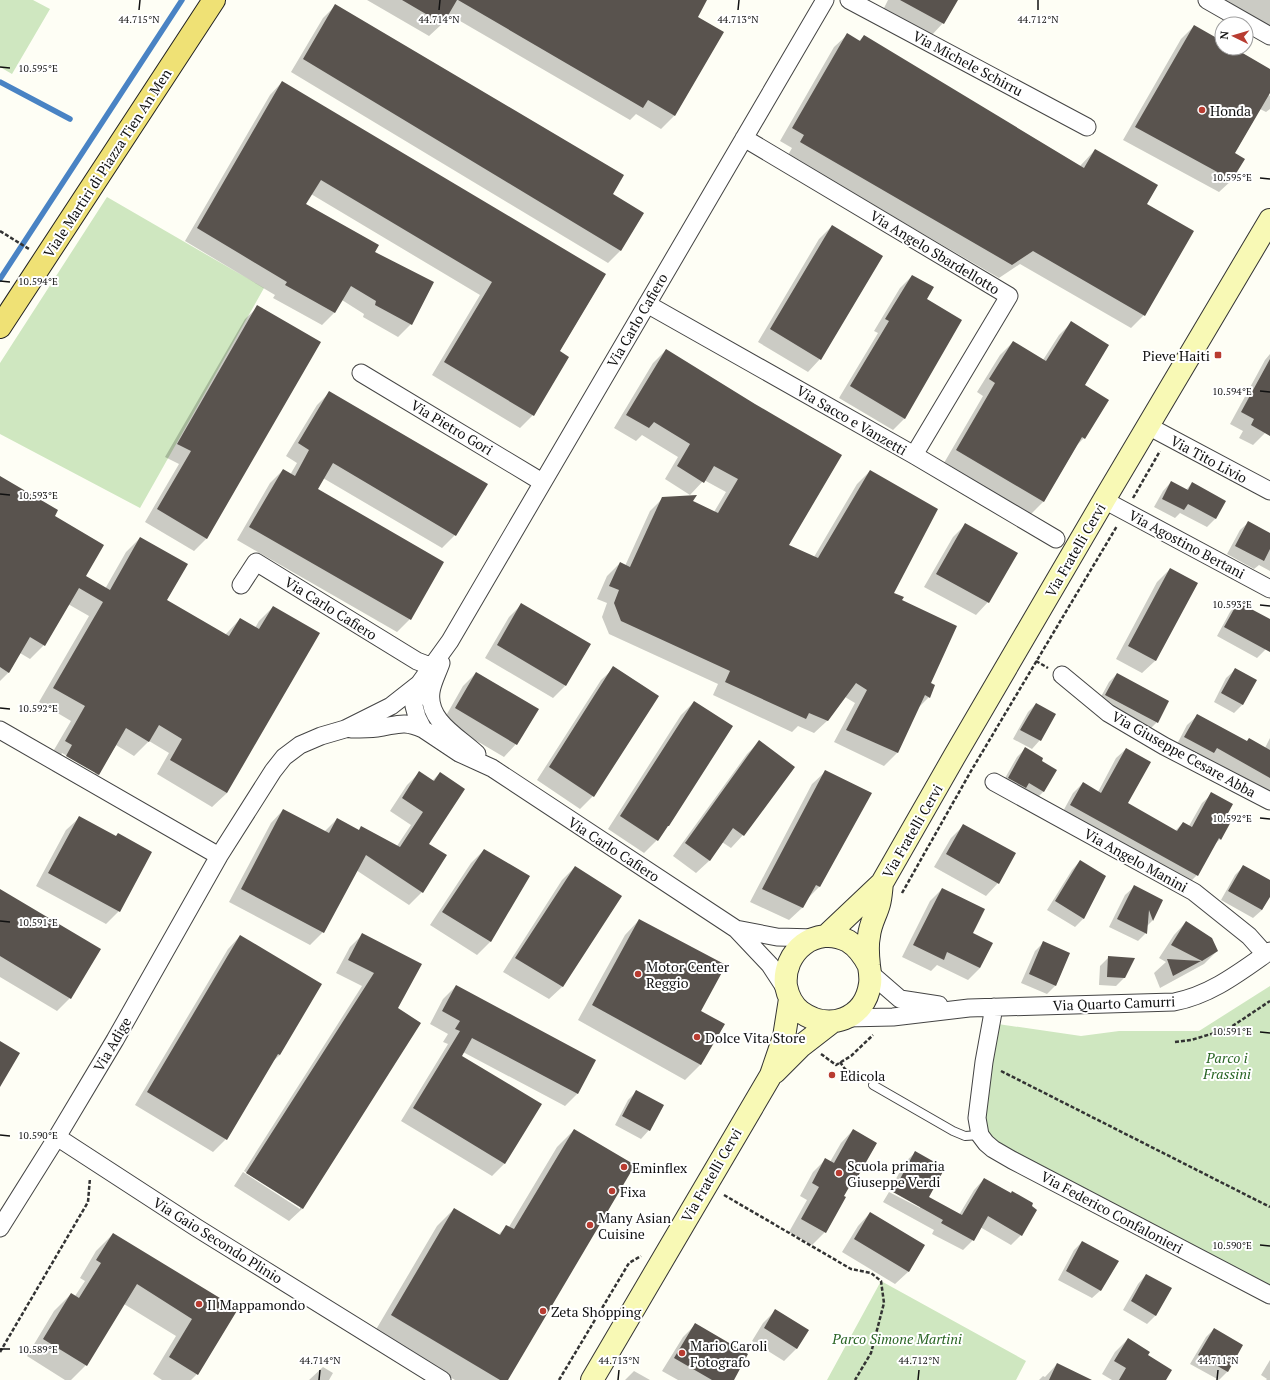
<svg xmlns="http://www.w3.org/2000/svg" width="1270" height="1380" font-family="'PT Serif',serif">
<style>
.green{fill:#cfe7c0}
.shadow{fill:#0003;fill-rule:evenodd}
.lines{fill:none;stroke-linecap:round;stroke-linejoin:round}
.stream{stroke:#4983c4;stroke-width:5.5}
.building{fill:#59534e}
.service-casing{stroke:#444;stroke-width:10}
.minor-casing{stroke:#444;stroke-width:19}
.secondary-casing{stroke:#333;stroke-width:24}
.primary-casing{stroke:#222;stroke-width:24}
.path{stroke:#333;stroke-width:2.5;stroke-dasharray:4 2;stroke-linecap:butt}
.service{stroke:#fff;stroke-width:8}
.minor{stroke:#fff;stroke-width:17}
.secondary{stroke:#f8f9b5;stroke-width:22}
.primary{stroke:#efe175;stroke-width:22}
.ticks{fill:none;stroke:#111;stroke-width:1.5}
.poi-dot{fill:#b83c31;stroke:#fff;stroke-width:1.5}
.labels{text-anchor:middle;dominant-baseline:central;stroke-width:4;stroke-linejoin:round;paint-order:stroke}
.street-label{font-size:14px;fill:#111;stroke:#fff}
.poi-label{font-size:14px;fill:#111;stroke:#fff;text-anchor:start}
.park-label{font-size:14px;font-style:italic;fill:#296524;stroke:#fff}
.ticks-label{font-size:10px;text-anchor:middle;fill:#111;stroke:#fff;stroke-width:4;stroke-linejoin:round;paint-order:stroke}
</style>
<rect width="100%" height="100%" fill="#fefef5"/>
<path class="green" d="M0,0H33L50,9L12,74L0,67Z
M107,197L264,288L140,508L0,434V363Z
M1270,986V1295L986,1143L984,1062L991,1023L1081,1036L1119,1031H1199Z
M881,1281L1026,1361L1016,1380H827Z"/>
<path class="shadow" d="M367,0H706L696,17L723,32L674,116L661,129L636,114L630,120L448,14L442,24L429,36Z
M888,0H956L943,23L931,36L883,10Z
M1209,0H1270V45L1254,35Z
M335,6L611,194L620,251L608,263L291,72L323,18Z
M1194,26L1222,42V48H1232L1270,70V93L1266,91L1265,92L1270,96V109L1266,112L1260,109L1234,154L1232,180L1219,192L1123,140L1181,39Z
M847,35L859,41L864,36L1080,166L1095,150L1146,204L1144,315L1131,328L1020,264L999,278L788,155L792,148L780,141L834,47Z
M282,82L605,275L559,352L533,415L520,428L432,375L480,295L311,194L305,205L374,252L433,283L411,324L398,337L363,317L364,314L342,300L334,313L322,325L273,298L275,295L185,241L270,95Z
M832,226L820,359L808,372L758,342L819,239Z
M912,276L905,418L893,430L839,398L878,333L874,331L900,288Z
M258,307L207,538L194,551L145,522L179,464L165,457L245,319Z
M1071,323L1083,385L1108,400L1084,438L1077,445L1043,502L1030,515L944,463L983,396L977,392L1000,355L1013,342L1043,360L1059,335Z
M666,350L788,545L814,557L857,484L870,471L893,594L901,601L929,684V697L918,708L897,753L884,766L834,742L855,703L845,697L827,721L814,733L798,726L792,732L713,695L718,684L609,634L602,617L607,603L597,599L607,576L620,563L625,566L650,511L663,498L692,501L714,512L726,492L704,480L690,495L665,479L678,457L642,435L636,441L614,428L653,363Z
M1270,354V425L1265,433L1253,445L1239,438L1243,431L1230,424L1265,360Z
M330,392L455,535L442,548L323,478L316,490L443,563L410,619L397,632L237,540L270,483L283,470L290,475L297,463L286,456L317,405Z
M0,481L54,516L84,577L105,589L126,552L140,538L165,601L225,635L240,619L255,628L259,621L273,607L227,793L212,807L157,774L169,753L149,741L134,756L116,745L98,775L84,789L52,771L59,759L51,755L71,721L39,702L89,616L68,604L44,645L30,659L20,653L9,672L0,681ZM62,753L95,772V774L61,755Z
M1171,482L1186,490L1192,483L1224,502L1215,519L1207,527L1180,513L1175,518L1154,507L1163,491Z
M1249,522L1270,534V571L1259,565L1254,569L1227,554L1240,530Z
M966,524L988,602L976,615L924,587L953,537Z
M1170,569L1197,583L1155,661L1142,673L1116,659L1157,582Z
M1238,603L1270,621V641L1266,649L1257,658L1217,636L1230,612Z
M521,605L565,686L553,698L485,658L509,617Z
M614,668L593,796L580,809L537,780L601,680Z
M1235,670L1243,704L1234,713L1214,702L1226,678Z
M476,673L516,744L504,757L443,721L463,686Z
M1117,674L1168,701L1157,722L1148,731L1097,704L1109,682Z
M694,702L657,840L644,853L608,829L681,715Z
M1036,704L1040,740L1032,749L1013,739L1028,712Z
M1198,715L1247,742L1265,748L1270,738V792L1175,748L1187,725Z
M759,742L743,835L731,848L722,842L709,861L696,873L673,856L747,754Z
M1025,749L1040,762L1044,791L1035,800L1000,787L1017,757Z
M1126,749V803L1175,831L1183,823L1189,826L1202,803L1212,794L1226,815L1220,839L1214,845L1197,875L1187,885L1061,815L1073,793L1083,783L1098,792L1116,758Z
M825,772L819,887L807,899L802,908L789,920L750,902L812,784Z
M419,773L432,781L440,773L428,844L422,892L409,905L356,870L323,932L310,945L229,902L271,823L283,810L324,832L337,819L358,831L397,846L411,825L390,811L407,785Z
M79,818L119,911L106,924L36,886L66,830Z
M964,825L998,883L986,896L934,867L951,838Z
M484,850L529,876L490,942L477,955L430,925L471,863Z
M1080,861L1084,918L1075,927L1047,910L1072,870Z
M575,867L620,897L562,987L549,999L503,972L562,880Z
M1243,867L1270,882V895L1262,910L1253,918L1221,900L1235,875Z
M1134,887L1162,900L1152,921L1147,926L1146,933L1138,941L1109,927L1125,895Z
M942,889L972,933L980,968L968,980L937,965L931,971L902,957L930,901Z
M0,890L70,998L57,1011L0,977Z
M639,920L700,1011L724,1025L700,1065L685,1080L578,1020L625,935Z
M1186,922L1217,951L1204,964L1160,988L1154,973L1166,962L1159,958L1174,935Z
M363,934L397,1009L420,1023L302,1209L289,1221L234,1186L243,1172L300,1209V1207L244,1171L362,986L336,973L350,947Z
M240,936L280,1055L272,1062L226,1139L213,1152L135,1105L228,949Z
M1044,942L1055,986L1047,994L1021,983L1035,951Z
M1109,957L1125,977L1116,986L1099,985L1100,966Z
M456,986L578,1093L565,1106L463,1052L460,1057L505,1163L492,1176L401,1121L448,1044L443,1042L448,1034L430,1024L443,999Z
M636,1092L649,1130L641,1139L615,1125L628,1100Z
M574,1130L507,1380H455L374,1333L437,1226L454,1209L498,1235L507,1226L509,1227L557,1147Z
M853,1130L876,1144L856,1178L849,1185L825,1232L812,1245L789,1232L807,1200L800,1196L813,1172L826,1159L830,1162L841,1143Z
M916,1152L927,1197L959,1215L974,1190L984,1179L1030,1207L1021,1235L1011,1245L980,1227L973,1240L963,1250L932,1234L934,1230L883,1202L889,1192L920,1208V1206L890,1190L905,1162Z
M870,1213L924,1246L908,1272L895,1284L842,1252L858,1226Z
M113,1234L237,1310L197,1374L191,1380H162L153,1374L176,1336L124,1304L86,1365L71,1380H65L27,1356L54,1311L71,1294L75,1296L85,1281L80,1278L96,1251Z
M1082,1242L1101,1290L1092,1298L1058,1280L1074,1250Z
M1146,1275L1156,1315L1147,1324L1123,1310L1138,1284Z
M775,1311L797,1348L784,1361L752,1341L763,1323Z
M696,1324L732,1380H678L662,1371L683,1337Z
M1214,1329L1241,1345L1227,1372L1219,1380L1190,1364L1206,1337Z
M1128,1339L1147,1356L1165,1380H1112L1102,1374L1115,1352Z
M1270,1360V1380H1266L1267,1379L1261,1375Z
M1057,1364L1087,1380H1039L1043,1376L1045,1377Z
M323,1367L333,1373L329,1380H309Z
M634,1371L650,1380H625Z"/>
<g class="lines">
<path class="stream" d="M0,82L70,119
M0,279L182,0"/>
</g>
<path class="building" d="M402,0H457L443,24Z
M458,0H707L698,17L724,32L675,116L648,100L643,108Z
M900,0H958L944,24Z
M335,4L624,175L613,194L644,213L621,251L303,59Z
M1194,25L1222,41V48H1234L1270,69V93L1235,153L1245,159L1232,180L1135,127Z
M847,33L860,41L864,35L1084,168L1095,149L1158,185L1147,204L1194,231L1145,316L1033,251L1012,265L800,142L804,135L792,128Z
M282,81L606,274L560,351L569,357L534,416L444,362L492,282L321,180L306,204L379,245L375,252L434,282L412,325L375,305L376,301L351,286L335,313L285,285L287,282L197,228Z
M832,225L883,256L821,360L770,329Z
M912,275L934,287L927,299L962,320L905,419L850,386L889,321L885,319Z
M257,305L321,342L207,539L157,509L191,451L177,444Z
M1071,321L1109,345L1085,385L1109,400L1085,439L1082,437L1044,502L956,450L995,383L989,379L1013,341L1046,361Z
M666,349L755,404L842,455L789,545L818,558L870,470L938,509L894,593L904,597L902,600L957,626L931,683L935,685L930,698L925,695L898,753L846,730L867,690L856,683L828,721L809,713L806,719L725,682L730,671L621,621L614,603L619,590L609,586L620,562L630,567L662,497L697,495L693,501L718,513L738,479L714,466L704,483L677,466L690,444L654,422L649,428L626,415Z
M1270,359V436L1251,425L1254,419L1241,412Z
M329,391L488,484L456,536L333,463L318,489L444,562L411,620L249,527L283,469L295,476L309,450L298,443Z
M0,476L58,510L55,516L104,545L86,576L110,590L140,537L188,564L167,600L229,636L240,618L259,629L273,606L320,633L227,793L170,760L182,739L159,725L149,742L126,728L99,775L66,756L72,745L65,741L85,706L53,688L103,602L79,588L45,646L30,637L9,673L0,667Z
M1171,481L1188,490L1192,482L1226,501L1216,519L1188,504L1184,510L1162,499Z
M1248,521L1270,533V549L1264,561L1235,546Z
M965,523L1018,553L989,603L936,574Z
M1170,568L1198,583L1156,661L1128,646Z
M1238,602L1270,619V652L1224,627Z
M521,603L591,644L566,686L497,645Z
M613,666L659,696L594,797L549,767Z
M1235,668L1257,680L1243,705L1221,693Z
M476,672L539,709L517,745L455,708Z
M1117,673L1169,701L1158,723L1105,695Z
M694,701L733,726L669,826H668L658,841L620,816Z
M1036,703L1056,714L1041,741L1020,730Z
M1197,714L1247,741L1249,738L1270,750V778L1217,748L1214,753L1184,737Z
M759,740L795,767L744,836L733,828L710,861L685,843Z
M1025,747L1043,758L1042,761L1057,770L1044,792L1029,783L1026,788L1008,778Z
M1126,748L1151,762L1128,803L1177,831L1183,822L1192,827L1211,792L1233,804L1227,815L1233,818L1221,840L1219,838L1198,876L1070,805L1083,782L1101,793Z
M825,770L872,793L820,887L816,885L803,908L762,889Z
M419,771L434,781L440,772L465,789L429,844L447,855L423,893L366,855L324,933L241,889L283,809L329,833L337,818L359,830L361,826L400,847L423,812L402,798Z
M79,816L116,836L118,833L152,852L120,912L48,873Z
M963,824L1016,853L999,884L946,854Z
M484,849L530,876L491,942L442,912Z
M1080,860L1106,876L1084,919L1055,901Z
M1243,865L1270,880V897L1262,910L1228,891Z
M575,866L622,896L563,987L515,958Z
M1134,885L1163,900L1153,921L1149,910L1147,934L1117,919Z
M942,888L985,909L973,933L993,943L980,968L947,952L944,960L913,945Z
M0,889L101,949L71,999L0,956Z
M639,919L726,965L701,1011L725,1024L701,1065L592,1005Z
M1186,921L1212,938L1218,951L1202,961L1171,945Z
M362,933L422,964L398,1008L421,1023L303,1209L246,1173L374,973L348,960Z
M240,935L322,984L280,1055L278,1054L227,1140L147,1092Z
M1043,941L1070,953L1056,986L1029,974Z
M1108,956L1135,958L1125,978L1107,977Z
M1167,959L1201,961L1173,976Z
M456,985L596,1060L578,1094L472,1038L462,1056L542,1104L505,1164L413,1108L460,1031L455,1029L460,1021L442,1011Z
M0,1041L20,1053L0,1087Z
M636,1090L664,1105L650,1131L622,1116Z
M574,1129L635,1165L508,1380H500L391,1315L454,1208L500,1235L506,1225L514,1229Z
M853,1129L877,1143L857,1178L855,1177L844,1196L846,1197L826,1233L801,1219L819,1187L812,1183L825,1158L834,1163Z
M915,1151L945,1168L929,1197L962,1215L984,1178L1011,1193L1012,1191L1033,1203L1032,1206L1037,1210L1022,1236L988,1216L974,1241L941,1223L943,1220L893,1192Z
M870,1212L925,1245L909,1272L854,1239Z
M113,1233L238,1309L198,1375L169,1357L192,1319L137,1284L87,1366L43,1339L71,1293L79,1298L101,1263L96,1260Z
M1082,1241L1119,1261L1101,1291L1066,1271Z
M1146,1274L1172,1288L1156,1316L1131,1301Z
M775,1309L809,1330L797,1349L764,1328Z
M695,1323L748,1354L734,1380H712L674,1358Z
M1214,1328L1243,1345L1228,1372L1198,1355Z
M1128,1338L1150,1352L1148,1355L1172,1370L1166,1380H1119L1126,1368L1114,1361Z
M1057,1363L1092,1380H1049Z"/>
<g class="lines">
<g class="service-casing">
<path id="service" d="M873,1085L953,1131L965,1136L980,1135"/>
</g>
<g class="minor-casing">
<path id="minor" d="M849,0L1087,127
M1207,0L1270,36
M744,138L1009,296L914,455
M647,304L914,455L1056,539
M361,373L542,482
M1148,426L1270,491
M1104,500L1270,589
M241,585L256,562L417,661L430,666
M441,663C438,672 432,683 431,692C427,721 459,737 477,754
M1062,675L1108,713L1164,746L1270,801
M351,729C360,729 369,729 377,728C398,725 403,720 423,729
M0,730L219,856
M994,782L1194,892L1249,936L1265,954
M736,929L777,937L816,938
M870,973L900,999L939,1005
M787,991L770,965L736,929L492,768L459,753L423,729L417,717L414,706L415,697L419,684L450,641L825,0
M994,1007L984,1062L977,1118L980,1135L986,1143L993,1149L1012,1160L1270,1295
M846,1018L893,1017L969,1008L1174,1002C1211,995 1240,972 1270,951
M57,1137L197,1228L442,1380
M0,1228L57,1137L115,1040L219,856L273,771L284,757L300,745L321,736L345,729L391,706L419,684"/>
</g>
<g class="secondary-casing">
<path id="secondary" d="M826,936L882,883L954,757L1104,500L1270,220
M869,966C864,956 858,947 848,941C816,924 782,952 786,986C788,996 793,1006 801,1012C829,1032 865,1019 870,984C871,978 870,972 869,966C868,957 867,945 869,936C870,924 876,915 879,904C881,897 881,890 882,883
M775,1072L801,1046L832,1022
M592,1380L771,1075L784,1037L790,999"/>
</g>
<g class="primary-casing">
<path id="primary" d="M0,327L214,0"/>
</g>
<path class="path" d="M0,231L29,249
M1133,498L1160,451
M1036,661L1048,668
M902,893L971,771L1117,526
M1175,1042L1191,1040L1228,1029L1270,1001
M821,1054L836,1065L851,1056L873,1035
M840,1062L845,1069L862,1079
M1001,1071L1270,1207
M724,1195L851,1269L871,1273L881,1281L884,1303L871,1353L855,1380
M0,1352L88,1202L90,1178
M559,1380L629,1263L641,1256"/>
<use href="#service" class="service"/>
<use href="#minor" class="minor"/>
<use href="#secondary" class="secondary"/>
<use href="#primary" class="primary"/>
</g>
<path class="ticks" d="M139,10L140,0M439,10L440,0M738,10L739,0M1038,10V0M0,67L10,68M1260,178L1270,179M0,281L10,282M1260,391L1270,392M0,494L10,495M1260,605L1270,606M0,708L10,709M1260,818L1270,819M0,921L10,922M1260,1032L1270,1033M0,1135L10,1136M1260,1245L1270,1246M0,1349H10M319,1380L320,1370M618,1380L619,1370M918,1380L919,1370M1217,1380L1218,1370"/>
<g class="poi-dot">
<circle cx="1202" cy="110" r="4"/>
<rect x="1214" y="351" width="8" height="8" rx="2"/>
<circle cx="638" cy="974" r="4"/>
<circle cx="697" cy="1037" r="4"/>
<circle cx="832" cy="1075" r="4"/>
<circle cx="624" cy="1167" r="4"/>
<circle cx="839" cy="1173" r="4"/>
<circle cx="612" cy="1191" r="4"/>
<circle cx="590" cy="1225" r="4"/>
<circle cx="199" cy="1304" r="4"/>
<circle cx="543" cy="1311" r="4"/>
<circle cx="682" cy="1353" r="4"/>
</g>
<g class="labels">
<g class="street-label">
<text transform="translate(968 63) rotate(28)">Via Michele Schirru</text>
<text transform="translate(107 163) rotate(-57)">Viale Martiri di Piazza Tien An Men</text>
<text transform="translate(935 252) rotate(31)">Via Angelo Sbardellotto</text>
<text transform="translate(637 320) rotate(-60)">Via Carlo Cafiero</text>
<text transform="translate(852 420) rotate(30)">Via Sacco e Vanzetti</text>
<text transform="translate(452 427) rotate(31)">Via Pietro Gori</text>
<text transform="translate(1209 459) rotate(28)">Via Tito Livio</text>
<text transform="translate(1187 544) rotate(28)">Via Agostino Bertani</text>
<text transform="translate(1075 550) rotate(-60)">Via Fratelli Cervi</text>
<text transform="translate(331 608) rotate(32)">Via Carlo Cafiero</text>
<text transform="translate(1184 754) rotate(29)">Via Giuseppe Cesare Abba</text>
<text transform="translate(912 831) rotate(-60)">Via Fratelli Cervi</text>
<text transform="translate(614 849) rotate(33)">Via Carlo Cafiero</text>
<text transform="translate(1136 860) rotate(29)">Via Angelo Manini</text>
<text transform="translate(1114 1003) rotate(-2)">Via Quarto Camurri</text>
<text transform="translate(112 1044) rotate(-60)">Via Adige</text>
<text transform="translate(711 1175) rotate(-60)">Via Fratelli Cervi</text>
<text transform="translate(1112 1212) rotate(28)">Via Federico Confalonieri</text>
<text transform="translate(218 1240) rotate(32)">Via Gaio Secondo Plinio</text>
</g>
<g class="poi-label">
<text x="1210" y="110">Honda</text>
<text x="1210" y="355" text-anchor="end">Pieve Haiti</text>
<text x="646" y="966">Motor Center<tspan x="646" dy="16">Reggio</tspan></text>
<text x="705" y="1037">Dolce Vita Store</text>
<text x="840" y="1075">Edicola</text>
<text x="847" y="1165">Scuola primaria<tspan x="847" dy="16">Giuseppe Verdi</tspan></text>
<text x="632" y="1167">Eminflex</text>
<text x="620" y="1191">Fixa</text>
<text x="598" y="1217">Many Asian<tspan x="598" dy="16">Cuisine</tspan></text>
<text x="207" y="1304">Il Mappamondo</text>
<text x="551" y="1311">Zeta Shopping</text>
<text x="690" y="1345">Mario Caroli<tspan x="690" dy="16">Fotografo</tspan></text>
</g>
<g class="park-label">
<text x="1227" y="1057">Parco i<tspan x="1227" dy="16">Frassini</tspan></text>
<text x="897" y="1338">Parco Simone Martini</text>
</g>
</g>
<g class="ticks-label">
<text x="139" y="23">44.715°N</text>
<text x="439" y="23">44.714°N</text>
<text x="738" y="23">44.713°N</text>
<text x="1038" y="23">44.712°N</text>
<text x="38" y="72">10.595°E</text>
<text x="1232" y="181">10.595°E</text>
<text x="38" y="285">10.594°E</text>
<text x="1232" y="395">10.594°E</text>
<text x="38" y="499">10.593°E</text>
<text x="1232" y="608">10.593°E</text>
<text x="38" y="712">10.592°E</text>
<text x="1232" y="822">10.592°E</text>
<text x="38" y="926">10.591°E</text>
<text x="1232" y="1035">10.591°E</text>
<text x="38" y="1139">10.590°E</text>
<text x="1232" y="1249">10.590°E</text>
<text x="38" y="1353">10.589°E</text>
<text x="320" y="1364">44.714°N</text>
<text x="619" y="1364">44.713°N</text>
<text x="919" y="1364">44.712°N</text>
<text x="1218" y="1364">44.711°N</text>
</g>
<g transform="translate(1234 36) rotate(275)"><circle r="19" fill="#ffffff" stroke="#a0a0a0"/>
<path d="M0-3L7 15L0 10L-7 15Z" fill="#b83c31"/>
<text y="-6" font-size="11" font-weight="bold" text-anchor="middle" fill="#111111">N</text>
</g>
</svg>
